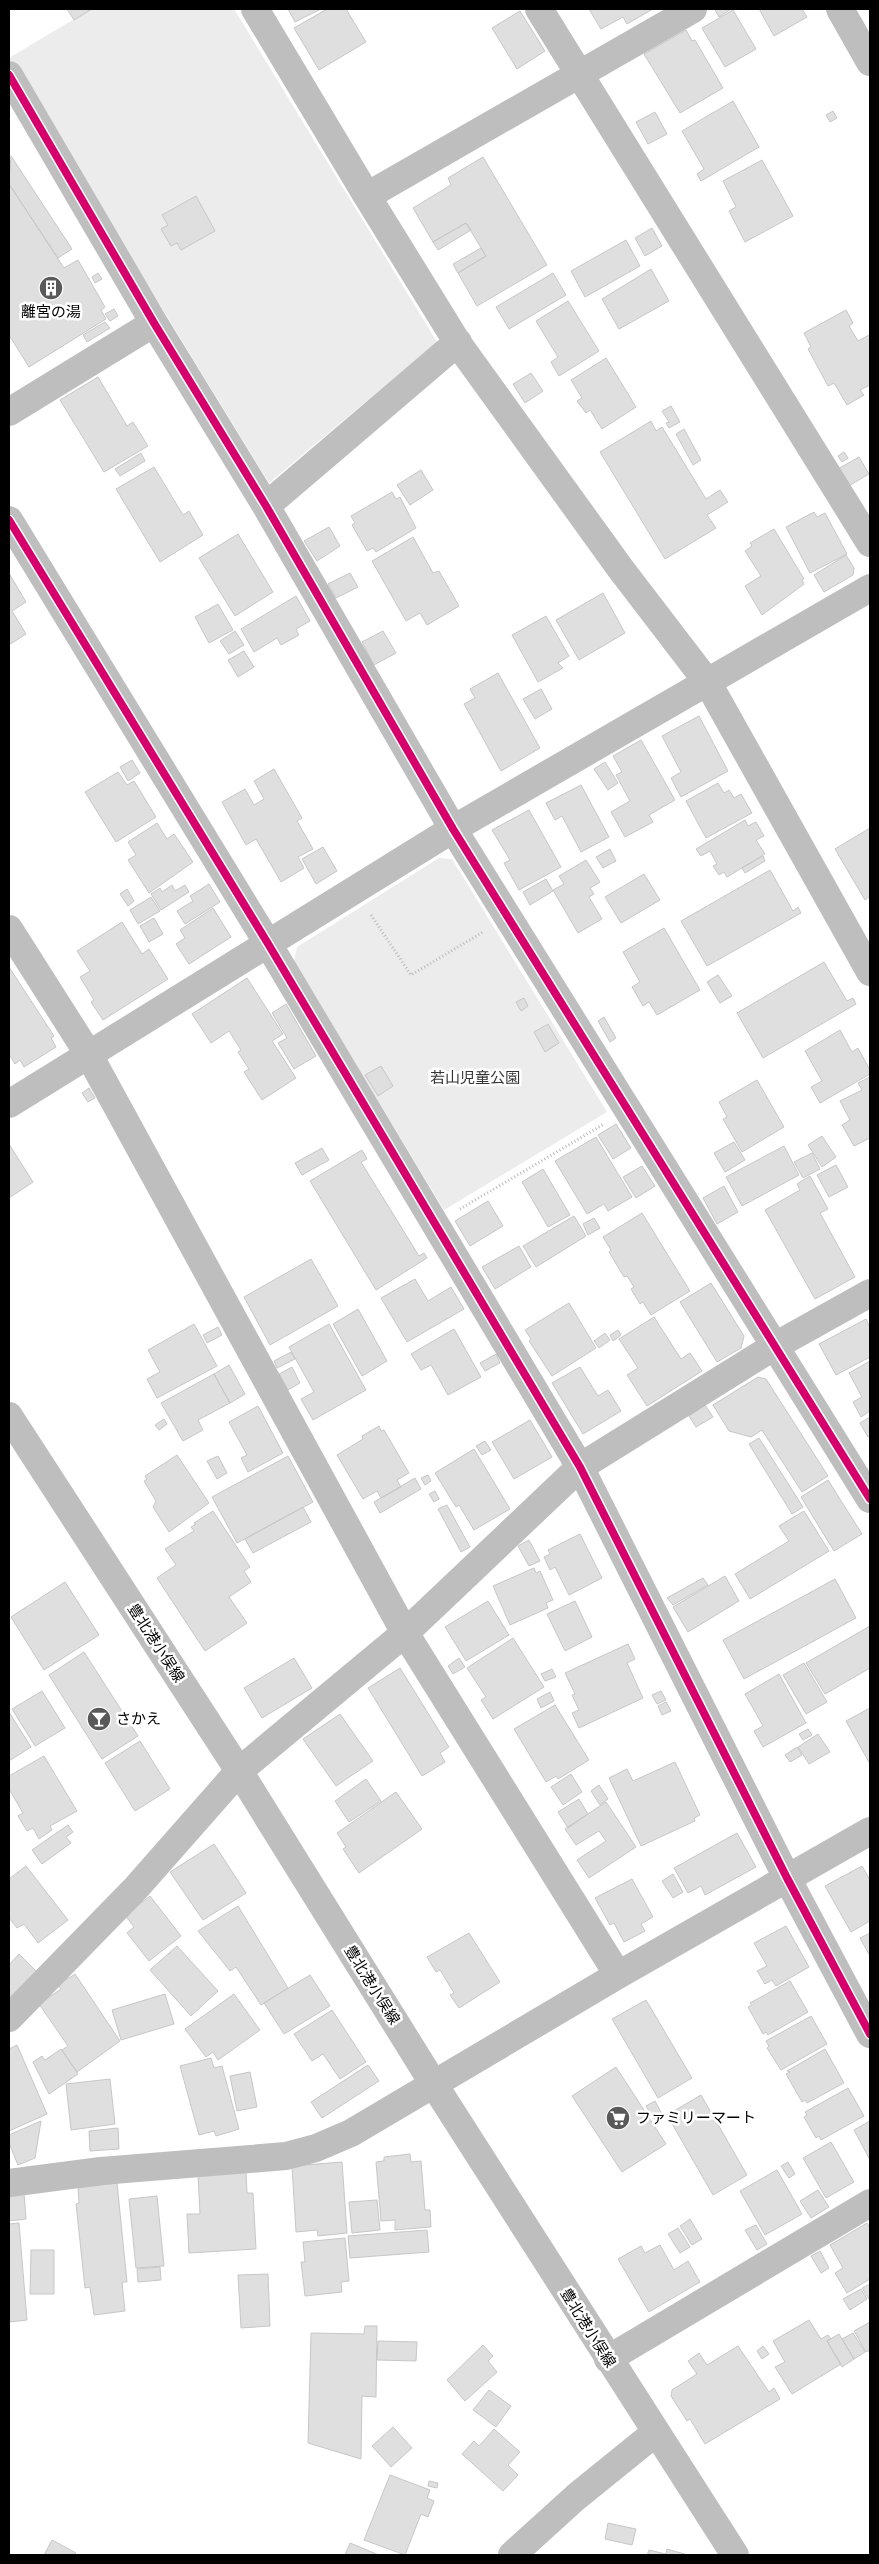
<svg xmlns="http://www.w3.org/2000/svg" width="879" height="2564" font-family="Rubik,'Noto Sans JP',sans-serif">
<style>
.green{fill:#ececec}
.building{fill:#dfdfdf;stroke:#c7c7c7}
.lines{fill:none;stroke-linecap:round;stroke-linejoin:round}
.path{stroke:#b9b9b9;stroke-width:3;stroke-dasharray:1 2.5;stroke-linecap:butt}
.minor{stroke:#bebebe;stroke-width:28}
.major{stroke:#bebebe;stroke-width:28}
.cycleway-casing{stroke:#fff;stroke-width:11}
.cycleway{stroke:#d6006c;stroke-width:8}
.labels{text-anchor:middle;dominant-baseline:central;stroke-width:5;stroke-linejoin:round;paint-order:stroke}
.poi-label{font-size:15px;fill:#000;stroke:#fff;text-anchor:start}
.park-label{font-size:15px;fill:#333;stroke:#fff}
.street-label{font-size:15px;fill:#000;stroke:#fff}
</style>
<rect width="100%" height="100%" fill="#fff"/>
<path class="green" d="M91,9H234L437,342L269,483L9,58Z
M439,858L452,859L607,1112L444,1210L294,961L297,947Z"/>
<path class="building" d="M67,9H92L74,20Z
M288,9H321L295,22Z
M327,9H346L366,42L319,70L294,28Z
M589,9H653L627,24L623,17L601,29Z
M717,9H731L719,17L715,10Z
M759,9H802L807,17L774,36Z
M733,10L756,49L725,67L702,28Z
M520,11L545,51L517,69L492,28Z
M686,30L692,41L695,40L723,88L680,113L644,54Z
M733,101L759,147L701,181L697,174L704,169L682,131Z
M833,111L837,118L830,122L826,115Z
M655,112L667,134L648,144L636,122Z
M11,156L72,249L58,258L9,184Z
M483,157L547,265L477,306L458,273L486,256L466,223L433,242L413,208L451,185L448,178Z
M762,160L793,216L745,242L729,211L736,207L723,181Z
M9,184L64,268L78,260L105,307L101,310L106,319L29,367L9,335Z
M196,196L215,231L181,250L177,243L171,246L161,229L168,225L162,215Z
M466,223L471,230L438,250L433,242Z
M652,228L662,246L645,256L635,238Z
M626,240L640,266L585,297L571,271Z
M481,248L486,256L458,273L453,264Z
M651,269L669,301L619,329L602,299Z
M98,273L102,279L95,283L92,277Z
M553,273L566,295L509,329L496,307Z
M568,301L599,351L559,376L551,362L558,357L536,321Z
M114,309L118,316L110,321L105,314Z
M846,310L853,323L849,326L858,341L869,335L870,336V385L860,390L864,395L847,405L834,383L828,386L808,349L811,347L804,333Z
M105,322L110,328L87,342L83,335Z
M606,358L636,407L602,429L590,410L586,413L577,401L582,398L571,380Z
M531,373L543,391L525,403L513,384Z
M98,377L127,426L133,422L148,446L104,472L60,400Z
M671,406L680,422L669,428L666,423L669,422L662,411Z
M651,421L656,431L662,427L706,499L720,490L728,502L707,515L716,528L665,559L600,452Z
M684,429L701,460L693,465L676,434Z
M844,452L848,458L842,462L838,456Z
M141,453L145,461L120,476L115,469Z
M859,457L869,474L847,487L836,470Z
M154,467L183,515L189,511L203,535L160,562L116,489Z
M421,470L433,490L410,505L397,485Z
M392,492L396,499L400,497L416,528L376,552L373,548L367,551L352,525L355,523L351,516Z
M814,512L817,517L825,513L847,554L810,573L786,527Z
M329,527L340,546L317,561L304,541Z
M774,529L804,579L802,580L804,584L762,615L745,586L761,576L745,551L752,546L750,543Z
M238,534L273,592L235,616L199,558Z
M413,537L433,573L439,571L459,606L427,625L420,613L406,621L372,561Z
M846,555L854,568L853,575L824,592L814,575Z
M350,573L358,587L336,598L328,584Z
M10,575L26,602L12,611L26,634L9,645Z
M603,593L625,633L579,660L556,620Z
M296,596L310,621L296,629L299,635L281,645L277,638L254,652L241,629Z
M218,604L233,630L209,643L195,617Z
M546,616L569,656L558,663L563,668L538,682L512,635Z
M235,631L244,645L229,654L220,641Z
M383,631L396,653L374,665L362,642Z
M244,651L254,667L238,677L228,660Z
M498,673L540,748L501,771L464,704L475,698L470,689Z
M541,689L552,709L535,719L523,699Z
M699,716L728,771L681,797L671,778L681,772L662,736Z
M641,740L675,800L649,815L653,822L625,837L611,812L630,801L616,775L622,772L613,756Z
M132,760L140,773L128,781L120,767Z
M605,762L618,783L608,790L594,769Z
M274,769L302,818L297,821L313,849L298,857L304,868L281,882L256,839L246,845L222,802L245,789L254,805L264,799L254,781Z
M118,772L127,785L134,781L156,817L116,842L85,792Z
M718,783L724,793L729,790L734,798L741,794L752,813L706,838L686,801Z
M581,785L609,837L581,852L562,816L555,820L546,803Z
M529,810L561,867L519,890L504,863L510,860L492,830Z
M745,820L748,826L756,822L764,836L756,840L765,854L727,877L724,872L719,875L713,866L717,864L710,851L701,856L696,849Z
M157,823L167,839L174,834L193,862L149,893L128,860L136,855L128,842Z
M870,828V896L865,900L835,849Z
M323,847L337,871L316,884L302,859Z
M610,849L616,861L603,868L596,857Z
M763,856L765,861L745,873L742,868Z
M586,860L600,882L590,888L594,894L589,897L602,919L578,933L553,890L564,884L559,876Z
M770,870L793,911L798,907L801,913L707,966L681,921Z
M644,874L660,900L621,923L605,897Z
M546,879L553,891L530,905L523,892Z
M209,884L220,902L185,924L177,911L193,901L190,896Z
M172,885L175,891L185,885L189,892L161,910L151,894L160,888L162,892Z
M127,889L134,901L128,906L120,894Z
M151,897L160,911L138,924L130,910Z
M213,908L231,937L189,964L176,944L185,938L180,930Z
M154,918L163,934L149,942L140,926Z
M122,922L142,954L149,949L168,979L103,1020L91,1002L94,1000L80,977L90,971L77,951Z
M664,928L700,990L657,1015L649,1002L643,1006L632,987L640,982L623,952Z
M824,962L847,1001L853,998L856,1004L763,1058L737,1013Z
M9,967L54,1036L51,1038L56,1047L24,1067L20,1060L15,1064L9,1054Z
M718,975L732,996L720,1003L707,982Z
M247,978L283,1034L272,1041L296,1078L262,1100L244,1072L249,1069L238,1052L241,1050L229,1031L211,1043L192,1014Z
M524,998L528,1006L521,1011L516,1002Z
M286,1004L316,1056L294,1069L278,1043L287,1038L272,1013Z
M604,1017L616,1038L610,1042L598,1021Z
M548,1024L559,1043L545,1052L534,1032Z
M840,1030L852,1052L858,1048L870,1070V1074L820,1103L811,1087L822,1081L805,1051Z
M381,1066L393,1086L378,1096L365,1075Z
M870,1077V1138L854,1146L842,1125L850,1120L840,1101L862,1090L858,1083Z
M757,1080L784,1127L742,1152L723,1119L727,1117L719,1102Z
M89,1088L95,1098L88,1102L82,1093Z
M616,1124L631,1148L613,1159L598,1135Z
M822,1136L836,1157L822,1167L808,1145Z
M596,1137L632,1197L608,1211L604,1204L587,1214L555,1161Z
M734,1142L745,1160L725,1172L714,1153Z
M9,1144L33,1182L9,1198Z
M784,1146L799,1175L742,1206L726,1177Z
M322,1148L329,1160L302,1175L295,1163Z
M362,1150L367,1159L361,1162L419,1256L424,1253L427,1258L376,1290L310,1181Z
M812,1153L820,1169L803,1178L794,1162Z
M836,1165L848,1187L829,1197L817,1175Z
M642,1166L655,1186L636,1198L623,1177Z
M543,1169L570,1215L548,1227L522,1182Z
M810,1176L828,1209L820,1213L855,1277L815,1299L765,1210L800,1190L797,1184Z
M724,1186L738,1212L717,1224L703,1198Z
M488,1201L503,1226L470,1246L455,1221Z
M642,1213L690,1291L651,1315L643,1302L640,1304L631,1289L634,1287L627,1276L624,1277L609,1252L611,1250L603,1237Z
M574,1216L586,1236L536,1267L523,1246Z
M594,1218L600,1228L588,1235L583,1224Z
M519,1246L531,1267L495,1289L482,1267Z
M311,1259L338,1306L270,1345L244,1297Z
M415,1279L428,1301L451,1287L464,1309L407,1342L381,1298Z
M711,1283L744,1336L741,1348L717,1362L680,1302Z
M569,1303L596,1348L552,1376L529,1341L531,1339L525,1330Z
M358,1309L387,1361L362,1376L333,1324Z
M654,1317L681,1359L690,1353L702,1371L647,1406L627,1375L638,1368L619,1339Z
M866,1319L870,1327V1357L836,1375L819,1344Z
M194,1324L217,1366L157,1398L147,1379L160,1372L148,1350Z
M329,1324L366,1390L313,1420L301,1399L314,1392L289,1347Z
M218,1327L222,1335L207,1343L203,1335Z
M454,1329L481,1377L448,1395L431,1365L421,1370L411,1354Z
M618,1330L621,1335L613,1341L610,1335Z
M605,1333L610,1340L599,1348L594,1341Z
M291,1352L295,1359L277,1368L274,1361Z
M496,1354L500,1363L485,1371L480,1363Z
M870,1361V1411L861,1417L853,1402L862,1397L849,1373Z
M229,1365L245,1394L230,1403L214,1374Z
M292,1367L300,1383L288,1390L279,1374Z
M580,1367L598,1396L608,1390L621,1411L583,1434L552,1383Z
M214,1374L230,1403L198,1420L203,1430L183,1441L161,1403Z
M758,1377L766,1379L828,1476L802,1492L762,1430L751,1437L729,1431L713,1405Z
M705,1405L713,1417L696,1427L689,1416Z
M258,1406L283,1453L248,1472L241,1458L247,1455L229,1422Z
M870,1417V1436L868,1437L860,1423Z
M164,1419L167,1424L159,1430L155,1425Z
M530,1420L552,1457L514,1479L492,1442Z
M379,1426L381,1431L384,1430L409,1473L397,1480L401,1487L381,1498L377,1491L363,1499L337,1455L363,1439L362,1436Z
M759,1438L803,1507L792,1514L749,1444Z
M485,1441L491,1450L482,1455L476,1446Z
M474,1449L510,1509L474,1530L459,1505L456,1507L435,1473Z
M177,1455L209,1503L169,1532L153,1507L156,1501L144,1481L147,1479L145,1476Z
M218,1456L227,1473L217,1479L207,1461Z
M288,1456L313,1502L237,1543L212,1497Z
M428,1475L431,1481L425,1485L421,1478Z
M415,1478L421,1489L380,1513L374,1502Z
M828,1480L862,1534L834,1551L801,1497Z
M435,1491L439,1499L434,1502L429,1494Z
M447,1505L470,1547L461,1552L438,1509Z
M303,1507L311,1522L253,1553L245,1539Z
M213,1511L250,1567L244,1571L251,1582L229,1597L247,1623L205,1651L157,1578L176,1565L165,1549L194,1531L191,1527L196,1524L194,1523Z
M804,1511L829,1551L750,1599L735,1574L789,1541L779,1526Z
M580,1534L602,1578L569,1595L555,1567L550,1570L544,1557L550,1554L548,1550Z
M529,1540L540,1561L529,1566L518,1546Z
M534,1568L536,1573L540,1571L553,1600L546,1603L548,1608L510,1625L493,1586Z
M725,1576L739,1601L688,1632L673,1607Z
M703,1578L708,1585L673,1605L667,1598Z
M835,1579L856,1618L744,1679L723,1640Z
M65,1582L99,1635L44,1670L11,1617Z
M488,1601L509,1635L466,1661L445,1627Z
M575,1601L592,1637L565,1651L547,1614Z
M870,1626V1668L825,1694L806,1663Z
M513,1638L544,1687L493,1719L481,1700L486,1697L467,1668Z
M628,1644L635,1659L627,1663L643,1698L579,1728L572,1713L579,1710L572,1695L575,1694L565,1673Z
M84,1652L138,1736L102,1759L49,1675Z
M294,1658L312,1688L262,1718L244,1688Z
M459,1658L465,1667L453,1674L448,1666Z
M804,1663L827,1702L806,1714L783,1675Z
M400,1668L449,1747L440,1753L445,1762L422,1776L368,1688Z
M552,1669L556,1677L545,1681L541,1674Z
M779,1674L806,1723L763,1747L754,1731L763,1726L745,1694Z
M42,1691L65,1728L35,1746L12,1709Z
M661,1691L666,1700L657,1704L652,1695Z
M550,1692L554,1701L541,1708L537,1699Z
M666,1702L671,1711L662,1715L658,1706Z
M555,1705L589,1760L558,1779L556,1776L546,1782L514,1729Z
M870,1708V1764L846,1721Z
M9,1712L31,1747L9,1761Z
M340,1714L373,1761L336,1786L303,1739Z
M808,1729L812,1735L803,1740L799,1734Z
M818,1734L830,1752L809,1764L798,1747Z
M140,1741L170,1789L135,1811L105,1763Z
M797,1747L802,1755L790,1762L785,1755Z
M44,1756L77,1811L50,1826L52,1830L39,1839L33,1828L27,1831L18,1816L23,1813L9,1789V1776Z
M675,1762L700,1815L694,1818L695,1821L641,1846L609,1778L627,1769L633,1781Z
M571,1774L582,1792L563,1805L551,1787Z
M366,1779L381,1801L349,1822L335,1801Z
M599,1785L608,1799L600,1805L591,1791Z
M396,1792L422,1829L359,1873L343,1849L346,1847L337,1833Z
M579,1799L588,1814L568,1828L558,1812Z
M606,1802L636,1847L589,1878L577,1860L606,1841L599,1831L576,1845L565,1829Z
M68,1825L73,1832L66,1837L71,1843L42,1864L32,1850Z
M737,1833L756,1867L705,1895L701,1886L688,1893L674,1868Z
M214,1844L246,1893L203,1920L170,1872Z
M26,1866L68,1920L38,1943L24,1924L17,1928L9,1918V1879Z
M862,1866L870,1880V1921L851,1932L825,1886Z
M673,1874L683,1892L673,1898L662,1881Z
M632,1879L653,1917L641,1924L645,1931L624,1942L614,1923L610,1925L595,1898Z
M150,1896L181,1936L149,1961L127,1933L134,1927L125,1915Z
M238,1906L288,1988L261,2005L236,1967L230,1971L198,1931Z
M786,1926L809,1967L776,1986L772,1980L765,1984L757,1971L767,1966L754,1943Z
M469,1933L500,1982L459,2008L450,1995L454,1993L440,1970L436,1972L427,1957Z
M870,1933V1956L860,1938Z
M177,1946L218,1991L191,2016L150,1970Z
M19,1954L38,1973L9,2004V1965Z
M75,1974L120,2041L77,2072L62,2050L68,2046L39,2004L61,1989L58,1985Z
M310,1975L330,2006L284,2034L264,2003Z
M790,1981L808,2012L768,2035L766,2032L763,2034L748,2007L752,2005L750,2003Z
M165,1994L174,2024L121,2040L112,2010Z
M234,1994L260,2030L218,2060L213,2052L206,2057L185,2029Z
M646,2000L692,2078L658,2098L612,2019Z
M332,2010L366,2062L340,2079L323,2054L312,2061L294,2034Z
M811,2016L827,2044L781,2070L767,2048L769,2046L766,2041Z
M17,2045L47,2114L9,2131V2049Z
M61,2049L78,2074L49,2094L33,2062L42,2056L45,2060Z
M825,2049L844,2083L807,2103L805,2100L802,2102L786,2074L790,2072L787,2071Z
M211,2058L214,2068L222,2066L239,2129L216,2136L214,2131L199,2135L180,2066Z
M368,2065L379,2081L322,2118L311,2102Z
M616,2067L666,2144L622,2172L572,2096Z
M250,2072L257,2107L237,2111L230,2076Z
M110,2079L115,2124L71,2130L66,2084Z
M848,2088L864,2116L821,2140L819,2136L816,2138L804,2117L807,2115L805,2112Z
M701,2095L747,2175L713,2195L667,2115Z
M655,2101L662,2114L654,2119L646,2106Z
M41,2121L35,2158L18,2165L9,2143V2135Z
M870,2121V2160L854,2130Z
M118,2128L119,2149L90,2151L89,2131Z
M831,2142L854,2182L826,2198L803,2158Z
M410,2154L411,2162L421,2161L425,2210H430L431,2227L395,2230V2220L381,2221L376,2162L384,2161V2157Z
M342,2162L347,2233L318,2236L317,2230L296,2232L292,2166Z
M788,2162L795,2174L789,2178L781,2166Z
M777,2170L802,2214L765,2235L740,2191Z
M246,2172L247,2193H253L256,2249L189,2253L187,2214H200L198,2175Z
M117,2183L127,2282H122L125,2311L94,2315L90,2287L85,2288L76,2204L79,2203L78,2188Z
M818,2190L829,2207L811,2218L800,2201Z
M24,2193L26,2219L9,2221V2194Z
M157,2196L164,2266L136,2268L129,2199Z
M377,2200L380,2230L352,2233L349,2202Z
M690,2219L702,2239L692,2245L680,2226Z
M19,2223L27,2320L9,2322V2224Z
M867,2223L870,2228V2279L847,2293L835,2273L843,2268L830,2245Z
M756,2225L767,2244L757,2250L745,2230Z
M678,2228L690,2247L680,2253L668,2234Z
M427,2230L429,2252L350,2258L348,2236Z
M345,2238L349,2281L341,2282L342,2292L305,2296L301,2262H305L303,2242Z
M660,2245L674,2270L688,2261L700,2282L649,2312L618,2259L641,2246L645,2253Z
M31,2250H54V2294H30Z
M820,2251L829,2268L821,2273L811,2256Z
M160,2267L161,2280L138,2282L137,2269Z
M268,2274L270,2326L241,2328L238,2275Z
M870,2284V2301L862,2288Z
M861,2289L867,2299L850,2310L843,2299Z
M809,2320L821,2339L828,2335L831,2339L827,2341L841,2364L792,2394L775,2367L785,2362L773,2341Z
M870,2322V2350L866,2352L854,2331Z
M365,2326H377L376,2397L362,2396L361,2459L308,2443L311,2333L364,2334Z
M853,2333L865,2352L854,2359L842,2339Z
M839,2334L854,2359L842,2367L827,2341Z
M378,2341L417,2342L416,2361L377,2360Z
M483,2345L493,2356L488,2361L497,2372L465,2401L447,2380Z
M738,2346L769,2392L774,2388L780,2399L705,2444L690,2419L687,2421L671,2396L672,2390L697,2374L688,2361L699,2353L707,2365Z
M763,2346L769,2354L762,2359L757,2351Z
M489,2390L511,2406L496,2427L473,2410Z
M393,2427L412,2448L391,2467L372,2446Z
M494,2429L520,2452L508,2465L518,2475L503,2491L462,2454L474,2441L479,2446Z
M390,2475L430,2490L427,2498L434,2501L428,2517L421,2514L405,2555L364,2540Z
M429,2481L438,2483L437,2488L428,2486Z
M608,2523L636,2529L632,2545L605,2539Z
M52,2540L76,2553L74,2555H44Z
M350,2543L379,2555H345Z
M667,2549L688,2555H647L649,2550L666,2554Z"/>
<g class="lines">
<path class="path" d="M371,915L411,975L483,932
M460,1209L604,1124"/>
<path class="minor" d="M255,9L367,196
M539,9L870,543
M693,9L367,196L459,345L620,568L708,683L870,972
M840,9L870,62
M9,75L154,323L266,506L453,829L870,1499
M9,412L154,323
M266,506L458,342
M9,520L267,942L580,1467L787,1878L870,2034
M9,929L89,1055L405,1633L618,1975
M9,1104L453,829L870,588
M9,2018L136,1888L239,1771L405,1633L580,1467L775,1346L870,1293
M9,2183L101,2171L286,2156L316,2148L351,2133L618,1975L870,1831
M608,2359L870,2203
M512,2555L576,2497L655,2433"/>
<path class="major" d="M9,1416L239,1771L433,2083L735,2555"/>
<g class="cycleway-casing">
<path id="cycleway" d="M9,75L154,323L266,506L453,829L870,1499
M9,520L267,942L580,1467L787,1878L870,2034"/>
</g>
<use href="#cycleway" class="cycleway"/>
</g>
<defs>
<g id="building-disc" transform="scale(1.25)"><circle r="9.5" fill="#595959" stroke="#fff"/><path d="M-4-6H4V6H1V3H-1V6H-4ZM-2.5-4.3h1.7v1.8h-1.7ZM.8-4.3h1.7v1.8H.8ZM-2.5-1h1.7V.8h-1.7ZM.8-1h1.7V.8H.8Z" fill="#fff"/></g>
<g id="bar-disc" transform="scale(1.25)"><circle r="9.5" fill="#595959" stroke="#fff"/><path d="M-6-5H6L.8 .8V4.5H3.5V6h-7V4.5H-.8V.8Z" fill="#fff"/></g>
<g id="supermarket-disc" transform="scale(1.25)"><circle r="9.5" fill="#595959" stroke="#fff"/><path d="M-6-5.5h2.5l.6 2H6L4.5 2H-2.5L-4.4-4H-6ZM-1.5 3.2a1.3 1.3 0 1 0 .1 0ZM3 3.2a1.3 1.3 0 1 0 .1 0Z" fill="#fff"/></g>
</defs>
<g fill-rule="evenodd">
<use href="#building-disc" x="51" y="288"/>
<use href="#bar-disc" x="99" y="1719"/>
<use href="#supermarket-disc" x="618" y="2118"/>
</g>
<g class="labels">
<g class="poi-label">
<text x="51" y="312" text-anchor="middle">離宮の湯</text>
<text x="116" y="1719">さかえ</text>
<text x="636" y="2118">ファミリーマート</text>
</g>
<g class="park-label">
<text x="475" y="1078">若山児童公園</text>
</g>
<g class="street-label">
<text transform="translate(156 1643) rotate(57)">豊北港小俣線</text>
<text transform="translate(372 1985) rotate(58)">豊北港小俣線</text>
<text transform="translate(588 2328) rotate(58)">豊北港小俣線</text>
</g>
</g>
<rect width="879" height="2564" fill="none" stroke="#000000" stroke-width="20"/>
</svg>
